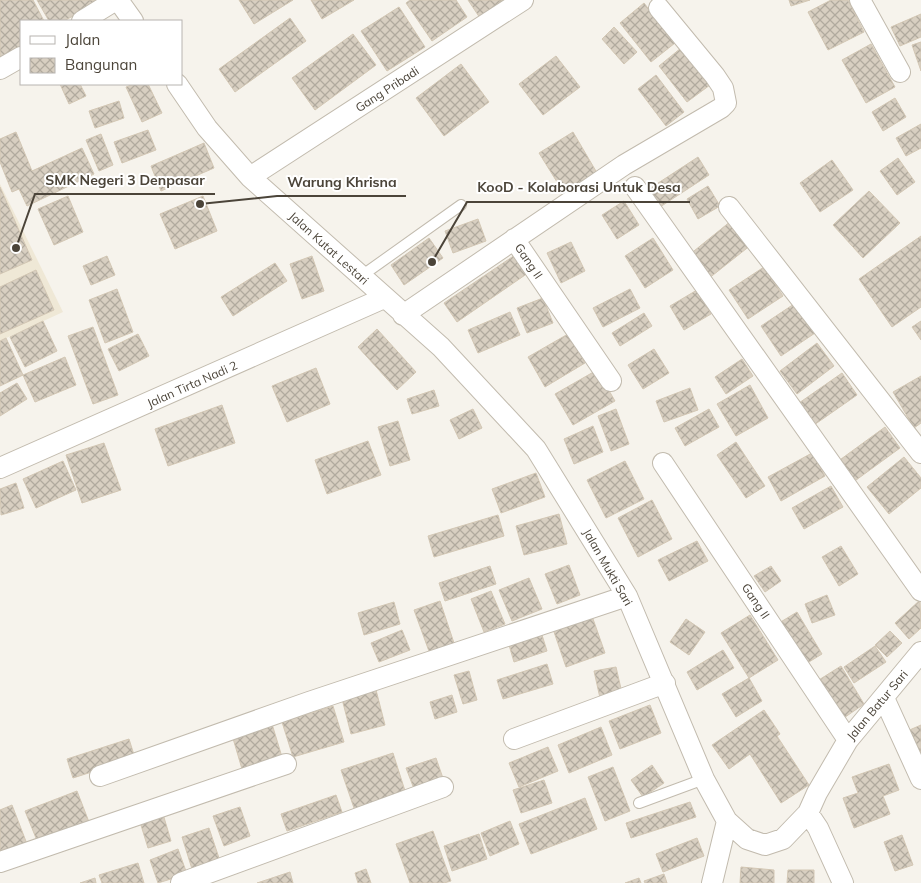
<svg xmlns="http://www.w3.org/2000/svg" width="921" height="883" font-family="Mulish,sans-serif">
<style>
.education{fill:#efe8d6}
.building{fill:url(#building-cross-hatch);stroke:#d3c7b4}
.lines{fill:none;stroke-linecap:round;stroke-linejoin:round}
.service-casing{stroke:#c2bbae;stroke-width:12}
.minor-casing{stroke:#c2bbae;stroke-width:22}
.service{stroke:#fff;stroke-width:10}
.minor{stroke:#fff;stroke-width:20}
.labels{text-anchor:middle;dominant-baseline:central;stroke-width:4;stroke-linejoin:round;paint-order:stroke}
.street-label{font-size:12px;fill:#4b4439;stroke:#fff}
.leader{fill:none;stroke:#4b4439;stroke-width:2}
.callout-dot{fill:#4b4439;stroke:#fff;stroke-width:2}
.callout-label{font-size:14px;text-anchor:middle;font-weight:bold;fill:#4b4439;stroke:#fff;stroke-width:4;stroke-linejoin:round;paint-order:stroke}
</style>
<defs>
<pattern id="building-cross-hatch" width="8" height="8" patternUnits="userSpaceOnUse" patternTransform="scale(1.25)"><rect width="8" height="8" fill="#d8cfc1"/><path d="M0 0l8 8M0 8l8-8" fill="none" stroke="#b1aa9e"/></pattern>
</defs>
<rect width="100%" height="100%" fill="#f6f3ec"/>
<path class="education" d="M0,184L63,312L0,341Z"/>
<path class="building" d="M0,0H33L44,21H21V53L0,65Z
M37,0H101L64,21H49Z
M239,0H293L254,24Z
M311,0H354L322,19Z
M410,0H456L467,17L432,41L406,3Z
M468,0H508L480,18Z
M789,0H810L791,6Z
M831,0H848L864,32L828,50L808,12Z
M644,3L675,43L651,62L620,23Z
M399,7L425,47L387,71L361,31Z
M921,14V37L900,46L891,27Z
M290,18L306,41L235,92L219,69Z
M614,27L637,52L624,64L602,39Z
M353,34L376,65L315,110L292,78Z
M921,42V71L912,45Z
M871,44L895,87L866,103L842,60Z
M681,48L710,85L687,102L659,66Z
M556,56L580,87L543,115L519,84Z
M461,64L489,102L444,136L416,98Z
M656,75L684,112L666,126L638,89Z
M60,84H80L86,96L69,104Z
M134,84H148L162,113L142,122L126,87Z
M895,98L906,117L883,131L872,112Z
M119,101L124,118L95,128L89,111Z
M921,124V148L906,156L896,138Z
M148,130L156,150L122,163L114,142Z
M16,132L32,171L82,148L94,174L27,206L19,189L12,192L0,162V139Z
M573,132L600,178L567,198L539,153Z
M101,134L113,165L99,171L86,140Z
M204,143L214,168L161,191L151,166Z
M698,157L709,175L660,207L649,189Z
M898,158L915,182L897,195L880,171Z
M832,160L853,190L820,212L800,183Z
M708,186L720,206L698,219L687,199Z
M0,187L32,260L0,274Z
M869,191L900,223L863,258L833,225Z
M68,196L83,232L54,245L38,209Z
M203,196L217,231L175,249L160,214Z
M624,201L639,225L617,239L602,215Z
M478,219L486,241L453,253L445,231Z
M731,221L751,245L708,279L689,255Z
M921,236V307L892,327L859,279Z
M429,238L443,258L404,285L391,265Z
M653,238L673,270L645,288L625,256Z
M571,242L585,271L561,283L547,253Z
M515,255L528,273L457,322L444,303Z
M107,256L115,275L91,285L83,266Z
M312,256L324,291L302,299L290,264Z
M275,263L287,281L233,316L221,297Z
M764,267L783,296L748,319L729,290Z
M36,270L54,310L0,334V287Z
M117,289L133,332L105,343L89,300Z
M630,289L640,308L603,327L593,308Z
M697,290L711,314L684,330L670,306Z
M543,298L553,323L527,333L517,308Z
M794,304L815,333L781,356L761,326Z
M510,312L520,335L478,353L468,330Z
M644,313L652,326L620,346L612,333Z
M43,321L57,351L25,367L10,337Z
M921,321V340L912,327Z
M93,327L118,395L93,404L68,336Z
M377,329L416,372L397,390L358,347Z
M138,334L149,356L119,371L108,349Z
M568,334L585,363L545,387L528,357Z
M6,338L23,375L0,386V341Z
M817,343L834,366L797,394L780,371Z
M654,349L669,373L643,389L628,365Z
M65,357L76,385L35,402L23,375Z
M742,359L753,376L726,394L715,377Z
M316,368L330,404L287,422L272,386Z
M597,370L615,401L573,425L555,394Z
M842,373L857,395L814,425L799,403Z
M921,376V423L914,428L893,392Z
M17,383L27,399L0,416V393Z
M750,385L768,418L736,436L717,404Z
M690,388L698,410L664,422L656,401Z
M434,390L439,406L412,414L407,399Z
M222,405L235,443L168,466L155,429Z
M473,409L482,428L459,439L450,420Z
M616,409L629,444L611,451L598,416Z
M709,409L719,427L685,446L675,428Z
M398,421L410,460L390,466L378,427Z
M593,426L603,452L574,464L564,439Z
M885,427L900,448L852,483L837,462Z
M368,441L381,475L327,494L315,460Z
M736,442L765,486L746,498L717,455Z
M104,443L121,490L82,503L66,455Z
M812,453L825,476L781,501L768,477Z
M904,457L921,478V488L889,514L867,487Z
M63,461L76,490L36,508L23,479Z
M625,461L644,499L606,518L587,480Z
M536,473L545,497L501,513L492,489Z
M16,483L24,508L1,515L0,489Z
M831,486L843,507L804,529L792,508Z
M652,500L672,539L638,557L618,518Z
M559,514L567,544L524,555L516,526Z
M498,515L504,536L434,557L428,536Z
M697,541L708,561L669,581L658,560Z
M841,546L858,574L839,586L822,557Z
M569,565L580,595L557,604L545,574Z
M490,566L496,584L445,601L439,583Z
M771,566L781,581L765,592L754,576Z
M529,578L542,609L512,621L499,590Z
M491,591L505,624L484,632L471,599Z
M827,595L835,615L812,623L805,604Z
M920,600L921,628L909,639L895,623Z
M440,601L455,646L430,654L414,610Z
M394,602L400,624L364,635L358,613Z
M797,612L822,654L804,665L779,623Z
M750,615L778,660L749,678L721,633Z
M592,616L605,653L566,667L553,629Z
M686,619L705,632L689,655L670,642Z
M402,630L410,650L379,662L371,643Z
M890,631L902,643L887,657L875,645Z
M542,635L547,651L514,662L509,645Z
M875,646L886,662L854,683L844,667Z
M723,650L734,668L697,690L687,672Z
M547,664L553,684L503,699L497,680Z
M841,666L864,704L838,722L814,683Z
M616,667L622,693L600,698L594,671Z
M469,671L477,700L463,704L454,675Z
M749,678L762,701L736,717L722,694Z
M375,686L385,725L351,734L341,695Z
M452,695L457,712L435,719L430,702Z
M650,705L661,733L620,749L609,721Z
M333,706L344,742L293,757L282,722Z
M764,710L780,734L777,736L809,785L781,803L750,754L729,769L712,745Z
M272,724L282,757L242,769L232,735Z
M921,725V761L905,732Z
M601,727L612,755L569,773L558,745Z
M129,739L135,758L73,778L67,759Z
M548,747L558,771L519,787L509,763Z
M393,753L406,794L355,811L341,770Z
M436,758L445,784L416,794L406,768Z
M889,764L899,790L883,796L890,814L854,828L843,798L858,793L852,777Z
M652,765L664,783L643,797L631,780Z
M613,767L630,811L605,821L588,777Z
M544,780L552,803L521,813L513,790Z
M77,791L89,822L38,843L25,811Z
M336,795L342,812L287,831L281,814Z
M585,798L597,829L531,854L519,824Z
M690,802L696,817L631,838L626,823Z
M12,805L27,844L0,855V810Z
M240,807L250,836L224,846L213,816Z
M163,814L171,841L148,848L140,822Z
M510,821L519,844L490,856L481,833Z
M209,828L220,861L192,869L182,837Z
M433,831L451,881L444,883H410L396,844Z
M479,834L487,859L452,871L444,846Z
M902,835L913,865L895,871L884,842Z
M697,838L704,856L663,872L656,854Z
M178,849L187,874L158,883L150,860Z
M138,863L144,883H102L99,875Z
M741,867L774,870V883H740Z
M366,869L371,883H358L355,873Z
M788,870H814V883H787Z
M290,872L293,883H257Z
M664,874L667,883H645L644,881Z
M95,878L96,883H80Z
M639,878L641,883H625Z"/>
<g class="lines">
<g class="service-casing">
<path id="service" d="M360,277L461,205
M639,803L704,779"/>
</g>
<g class="minor-casing">
<path id="minor" d="M118,0L133,21
M860,0L900,72
M82,21L116,0
M0,69L21,57
M177,84L207,128L250,177L441,347L536,449L627,596L704,779L727,821L747,839L765,845L783,839L808,813L817,793L848,740L921,652
M250,177L523,0
M635,187L921,591
M729,207L921,453
M514,239L611,381
M403,315L624,165L721,108L726,103L723,88L715,76L659,8
M663,463L848,740
M0,468L384,298
M884,698L921,779
M514,739L665,683
M100,776L309,702L627,596
M808,813L818,828L843,883
M0,862L286,764
M181,883L443,787
M712,883L727,821"/>
</g>
<use href="#service" class="service"/>
<use href="#minor" class="minor"/>
</g>
<g class="labels">
<g class="street-label">
<text transform="translate(387 89) rotate(-33)">Gang Pribadi</text>
<text transform="translate(329 248) rotate(42)">Jalan Kutat Lestari</text>
<text transform="translate(529 261) rotate(56)">Gang II</text>
<text transform="translate(192 384) rotate(-24)">Jalan Tirta Nadi 2</text>
<text transform="translate(608 567) rotate(60)">Jalan Mukti Sari</text>
<text transform="translate(756 601) rotate(56)">Gang II</text>
<text transform="translate(877 705) rotate(-50)">Jalan Batur Sari</text>
</g>
</g>
<path class="leader" d="M16 248L35 194H215M200 204L277 196H406M432 262L467 202H690"/>
<g class="callout-dot">
<circle cx="16" cy="248" r="5"/>
<circle cx="200" cy="204" r="5"/>
<circle cx="432" cy="262" r="5"/>
</g>
<g class="callout-label">
<text x="125" y="185">SMK Negeri 3 Denpasar</text>
<text x="342" y="187">Warung Khrisna</text>
<text x="579" y="192">KooD - Kolaborasi Untuk Desa</text>
</g>
<rect x="20" y="20" width="162" height="65" fill="#ffffff" stroke="#b7b4b0"/>
<rect x="30" y="36" width="25" height="8" fill="#ffffff" stroke="#b7b4b0"/>
<text x="65" y="45" font-size="15" fill="#4b4439">Jalan</text>
<rect x="30" y="58" width="25" height="15" fill="url(#building-cross-hatch)" stroke="#b7b4b0"/>
<text x="65" y="70" font-size="15" fill="#4b4439">Bangunan</text>
</svg>
